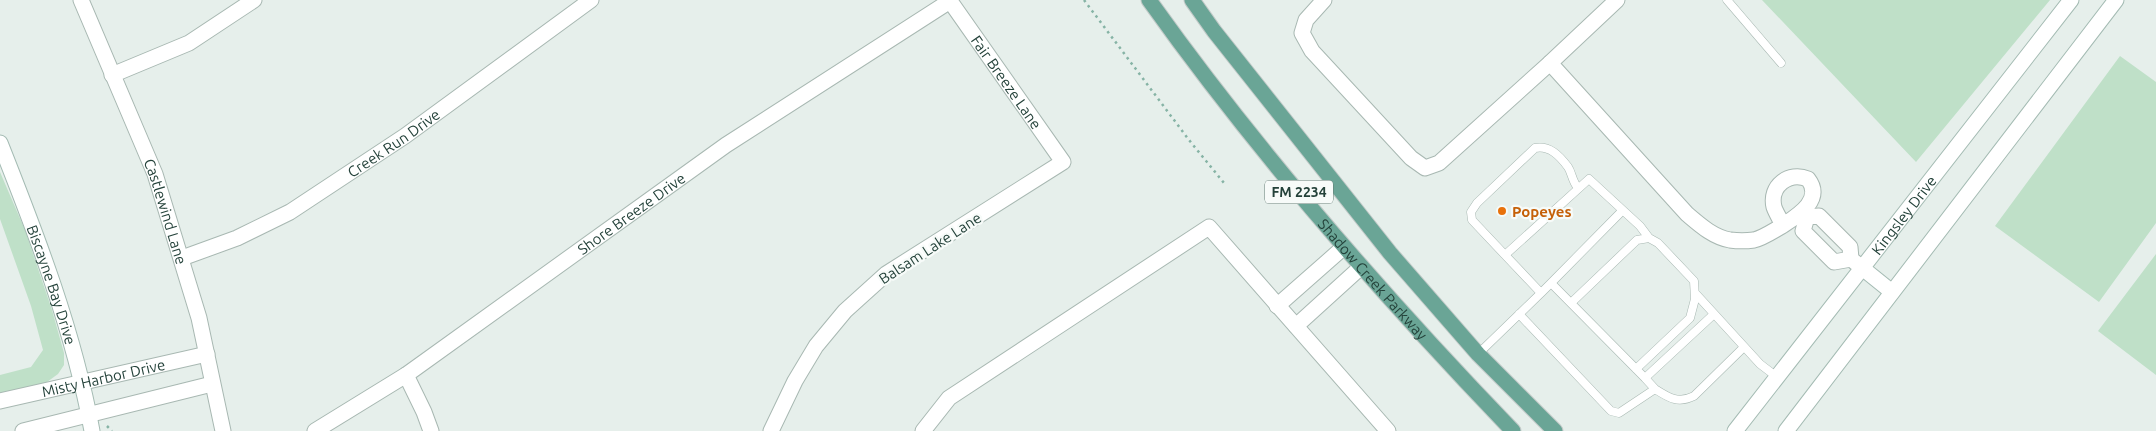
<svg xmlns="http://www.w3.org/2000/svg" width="2156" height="431" font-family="Ubuntu,sans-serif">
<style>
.green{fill:#bfe0c8}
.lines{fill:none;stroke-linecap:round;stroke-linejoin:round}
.lane-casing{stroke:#a8b8b2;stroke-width:9}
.street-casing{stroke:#a8b8b2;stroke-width:17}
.secondary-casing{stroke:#a4bbb3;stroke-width:17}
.primary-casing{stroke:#c2cac8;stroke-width:17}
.path{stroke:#86b3a5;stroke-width:2.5;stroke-dasharray:2.5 4;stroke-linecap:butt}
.lane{stroke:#fff;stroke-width:8}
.street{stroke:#fff;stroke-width:15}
.secondary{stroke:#fff;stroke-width:15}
.primary{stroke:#6aa596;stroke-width:15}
.food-dot{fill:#e8710a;stroke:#f7fbf9;stroke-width:2}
.labels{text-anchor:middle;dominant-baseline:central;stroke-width:4.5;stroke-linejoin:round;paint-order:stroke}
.shield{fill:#f7fbf9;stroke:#637a73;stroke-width:1}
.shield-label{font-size:14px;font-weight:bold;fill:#24423a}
.street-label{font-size:15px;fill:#24423a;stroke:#f7fbf9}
.food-label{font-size:15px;font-weight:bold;fill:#c56008;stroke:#f7fbf9;text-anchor:start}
</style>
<rect width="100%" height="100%" fill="#e6efeb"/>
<path class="green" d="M1762,0H2050L1916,162Z
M2120,56L2156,82V223L2099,302L1995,226Z
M0,172L25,230L52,310L64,353V365L58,374L47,382L0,394V375L31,367L43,350L31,306L0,219Z
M2156,254V375L2098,331Z"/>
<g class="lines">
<g class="lane-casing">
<path id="lane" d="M1727,0L1781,63
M1505,255L1472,220L1471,212L1477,203L1535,148C1549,145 1559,155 1568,167C1572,173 1572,181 1578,188
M1551,283L1622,211
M1541,293L1551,283L1645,378L1714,314
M1696,294L1760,364L1777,377
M1571,303L1637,240L1649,238L1658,243L1694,281L1695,299L1690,318L1636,369
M1519,314L1611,411L1619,413L1655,389L1645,378
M1478,354L1541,293L1505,255L1589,179L1640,226L1649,238
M1655,389C1669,398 1678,404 1694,396L1744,347"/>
</g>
<g class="street-casing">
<g id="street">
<path id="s1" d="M81,0L155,174L199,318L223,431"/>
<path d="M1324,0L1306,20L1302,33L1312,51L1411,158L1425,168L1439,163L1550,63"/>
<path d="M1617,0L1550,63L1687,214C1700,225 1713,237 1730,240C1737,241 1747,241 1754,240C1763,238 1773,231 1782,226C1797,216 1824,200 1808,179C1789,171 1769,186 1774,207C1776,213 1780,219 1783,225"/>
<path d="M112,75L189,43L254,0"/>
<path d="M1807,217L1819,216L1850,247L1851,259L1861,267"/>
<path d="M1807,217L1803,231L1834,262L1851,259"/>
<path id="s2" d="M182,258L237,238L290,212L405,136L591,0"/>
<path d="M1277,306L1344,247"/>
<path d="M1296,326L1361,267"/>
<path d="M406,375L424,412L431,431"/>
<path id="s3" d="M0,401L207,354"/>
<path d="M23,431L212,384"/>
<path id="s4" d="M315,431L406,375L726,145L950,1L1063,162L886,274L845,311L816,346L795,381L771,431"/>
<path d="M923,431L949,398L1209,227L1388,431"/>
</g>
</g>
<g class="secondary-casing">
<g id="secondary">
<path id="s5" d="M0,143C37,236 74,332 92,431"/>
<path d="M1861,267L1892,292"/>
<path id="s6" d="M1735,431L2071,0"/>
<path d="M1786,431L2116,0"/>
</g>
</g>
<g class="primary-casing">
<g id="primary">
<path id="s7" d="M1149,0C1258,153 1383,296 1513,431"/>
<path d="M1192,0L1214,31L1390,253L1478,354L1555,431"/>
</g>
</g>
<path class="path" d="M1084,0L1189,140L1224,183
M107,426L112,431"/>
<use href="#lane" class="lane"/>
<use href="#street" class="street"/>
<use href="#secondary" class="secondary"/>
<use href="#primary" class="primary"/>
</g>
<circle class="food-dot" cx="1502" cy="211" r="5"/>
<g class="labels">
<rect class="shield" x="1265" y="180.5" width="68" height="23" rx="4"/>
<g class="shield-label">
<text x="1299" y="192">FM 2234</text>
</g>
<g class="street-label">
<text stroke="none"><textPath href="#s4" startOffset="866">Fair Breeze Lane</textPath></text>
<text stroke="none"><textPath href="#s2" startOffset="242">Creek Run Drive</textPath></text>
<text stroke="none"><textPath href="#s1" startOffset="228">Castlewind Lane</textPath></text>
<text stroke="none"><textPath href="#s4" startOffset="384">Shore Breeze Drive</textPath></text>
<text stroke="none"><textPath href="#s6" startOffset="274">Kingsley Drive</textPath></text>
<text transform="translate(930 248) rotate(-33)">Balsam Lake Lane</text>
<text stroke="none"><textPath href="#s7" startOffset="358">Shadow Creek Parkway</textPath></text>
<text stroke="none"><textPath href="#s5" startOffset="151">Biscayne Bay Drive</textPath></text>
<text stroke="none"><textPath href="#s3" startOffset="106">Misty Harbor Drive</textPath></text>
</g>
<g class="food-label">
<text x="1512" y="211">Popeyes</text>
</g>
</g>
</svg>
